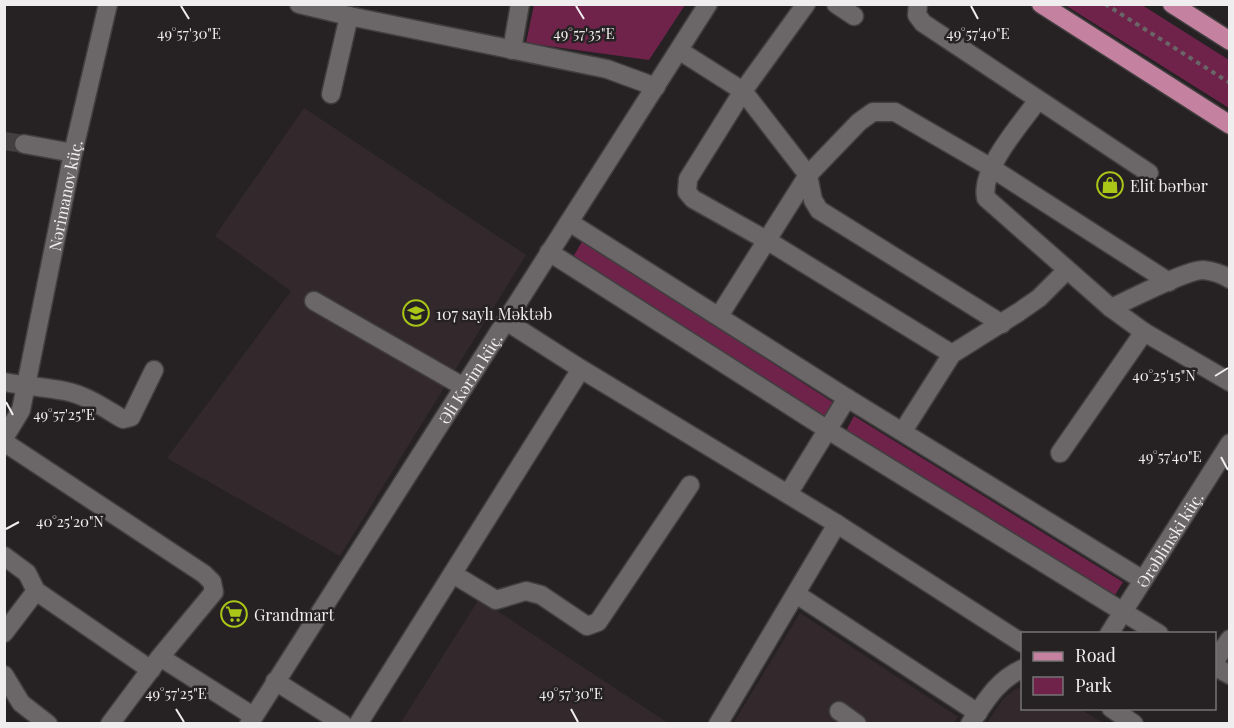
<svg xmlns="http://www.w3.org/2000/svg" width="1234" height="728" font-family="'Playfair Display',serif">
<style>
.built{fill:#33292d}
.green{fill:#6f234b}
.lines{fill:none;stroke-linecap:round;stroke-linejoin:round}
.minor-tunnel{stroke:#444042;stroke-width:18;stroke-dasharray:18 9;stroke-linecap:butt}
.minor-casing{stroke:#403e3e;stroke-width:21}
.major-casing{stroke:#403e3e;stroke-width:21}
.path{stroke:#6a6668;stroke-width:4;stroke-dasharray:4.5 4.5;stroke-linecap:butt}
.minor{stroke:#6b6668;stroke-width:18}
.major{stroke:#c482a0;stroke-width:18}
.ticks{fill:none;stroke:#efeded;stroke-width:2}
.labels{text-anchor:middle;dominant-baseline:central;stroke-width:5;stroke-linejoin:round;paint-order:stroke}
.poi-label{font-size:16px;fill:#efeded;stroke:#262224;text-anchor:start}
.street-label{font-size:16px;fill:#efeded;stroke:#262224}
.ticks-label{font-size:15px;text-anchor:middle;fill:#efeded;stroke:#262224;stroke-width:5;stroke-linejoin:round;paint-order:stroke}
</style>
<rect width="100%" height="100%" fill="#262224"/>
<path class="built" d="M304,108L526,255L340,556L167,458L291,291L215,236Z
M479,599L668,723L400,724Z
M800,613L958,717L953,724H733Z
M1022,687V708L1080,709L1103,723H987L1003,699L1014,690Z"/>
<path class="green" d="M613,5H685L649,60L526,43L534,5Z
M1065,5H1142L1229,60V108Z
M583,240L834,403L824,417L573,257Z
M854,416L1123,582L1115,595L846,431Z"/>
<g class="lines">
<path class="minor-tunnel" d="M4,141L24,144"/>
<g class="minor-casing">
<g id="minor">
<path d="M299,4L349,16L607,69L656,87"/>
<path d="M806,4L743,91L688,179L687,192L693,199L768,241L952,354"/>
<path d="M836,4L854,16"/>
<path d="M918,4L917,15L923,23L1149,173"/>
<path d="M512,50L520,4"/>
<path d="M680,51L743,91L808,175L813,200L819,210L1002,324"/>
<path d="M331,94L349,16"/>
<path d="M1038,100C1021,124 980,169 986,198L1111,308L1144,332L1230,382"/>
<path d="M24,144L73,153"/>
<path d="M569,222L847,398L1143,580"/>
<path d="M549,252L828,430L1159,634"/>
<path d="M314,301L464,387"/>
<path d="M1111,308C1129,300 1186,270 1203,270C1213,271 1222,274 1230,279"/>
<path d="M719,316L808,175L859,122L873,112H895L990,167L1169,282"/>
<path d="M506,321L581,369L837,524L718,724"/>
<path d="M4,382C24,386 45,387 65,391C86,395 104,408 123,419L131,417L154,370"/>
<path d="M903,431L952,354L1019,312L1039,298L1066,271"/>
<path id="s1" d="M4,438L21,410L73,153L108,4"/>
<path d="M4,442L204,574L212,582L214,592L160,657L110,724"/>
<path d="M1060,453L1144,332"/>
<path d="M788,494L847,398"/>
<path d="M837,524L1022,643"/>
<path d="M4,556L27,573L36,591L151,670"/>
<path d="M453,574L496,600L526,591L541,595L587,626L598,622L690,485"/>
<path d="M796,594L978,713"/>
<path d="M4,633L36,591"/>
<path id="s2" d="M1109,634L1230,443"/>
<path d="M160,657L253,716"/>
<path d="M1214,662L1230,639"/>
<path d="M1214,666L1230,675"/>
<path d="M4,675L21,703L48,724"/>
<path d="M275,681L343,724"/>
<path d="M1111,708L1134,724"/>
<path d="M839,711L857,724"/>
<path id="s3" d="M249,724L708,4"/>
<path d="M358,724L581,369"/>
<path d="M970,724C985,702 997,680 1022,669"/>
</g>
</g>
<g class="major-casing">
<path id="major" d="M1041,4L1230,125
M1172,4L1230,41"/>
</g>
<path class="path" d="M1105,4L1230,83"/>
<use href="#minor" class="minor"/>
<use href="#major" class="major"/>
</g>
<path class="ticks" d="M181,6L189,19M576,6L584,19M971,6L978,19M1215,376L1228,368M6,402L13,415M1221,457L1228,470M6,529L19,522M176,709L184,722M571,709L578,722"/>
<defs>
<g id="shop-ring" transform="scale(1.35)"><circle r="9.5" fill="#262224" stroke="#aac717" stroke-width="1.5"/><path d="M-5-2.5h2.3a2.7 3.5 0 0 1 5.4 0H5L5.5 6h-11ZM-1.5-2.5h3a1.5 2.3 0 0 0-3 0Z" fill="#aac717"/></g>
<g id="school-ring" transform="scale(1.35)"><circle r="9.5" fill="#262224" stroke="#aac717" stroke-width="1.5"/><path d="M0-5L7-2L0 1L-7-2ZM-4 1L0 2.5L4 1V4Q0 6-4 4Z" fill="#aac717"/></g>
<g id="supermarket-ring" transform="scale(1.35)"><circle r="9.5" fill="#262224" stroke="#aac717" stroke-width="1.5"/><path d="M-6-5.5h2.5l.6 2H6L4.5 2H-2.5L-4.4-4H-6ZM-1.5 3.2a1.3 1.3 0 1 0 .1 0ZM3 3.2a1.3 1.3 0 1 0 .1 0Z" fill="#aac717"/></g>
</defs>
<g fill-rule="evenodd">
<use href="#shop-ring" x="1110" y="185"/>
<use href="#school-ring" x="416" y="313"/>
<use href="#supermarket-ring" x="234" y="614"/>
</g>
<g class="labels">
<g class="poi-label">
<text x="1130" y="185">Elit bərbər</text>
<text x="436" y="313">107 saylı Məktəb</text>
<text x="254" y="614">Grandmart</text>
</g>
<g class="street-label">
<text stroke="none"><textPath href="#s1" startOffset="252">Nərimanov küç.</textPath></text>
<text stroke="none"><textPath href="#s3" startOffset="410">Əli Kərim küç.</textPath></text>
<text stroke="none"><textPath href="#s2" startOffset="112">Ərəblinski küç.</textPath></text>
</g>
</g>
<g class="ticks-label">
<text x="189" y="39">49°57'30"E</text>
<text x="584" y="39">49°57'35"E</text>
<text x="978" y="39">49°57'40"E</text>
<text x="1164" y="381">40°25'15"N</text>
<text x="64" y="420">49°57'25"E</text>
<text x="1170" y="462">49°57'40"E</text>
<text x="70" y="527">40°25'20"N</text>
<text x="176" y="699">49°57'25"E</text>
<text x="571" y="699">49°57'30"E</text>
</g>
<rect width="1234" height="728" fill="none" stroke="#efeded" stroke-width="12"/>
<rect x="1021" y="632" width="195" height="78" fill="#262224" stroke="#767374" stroke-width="1.5"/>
<rect x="1033" y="652" width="30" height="9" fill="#c482a0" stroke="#767374" stroke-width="1.5"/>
<text x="1075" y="662" font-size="18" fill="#efeded">Road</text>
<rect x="1033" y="677" width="30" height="18" fill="#6f234b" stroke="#767374" stroke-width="1.5"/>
<text x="1075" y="692" font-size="18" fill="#efeded">Park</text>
</svg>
